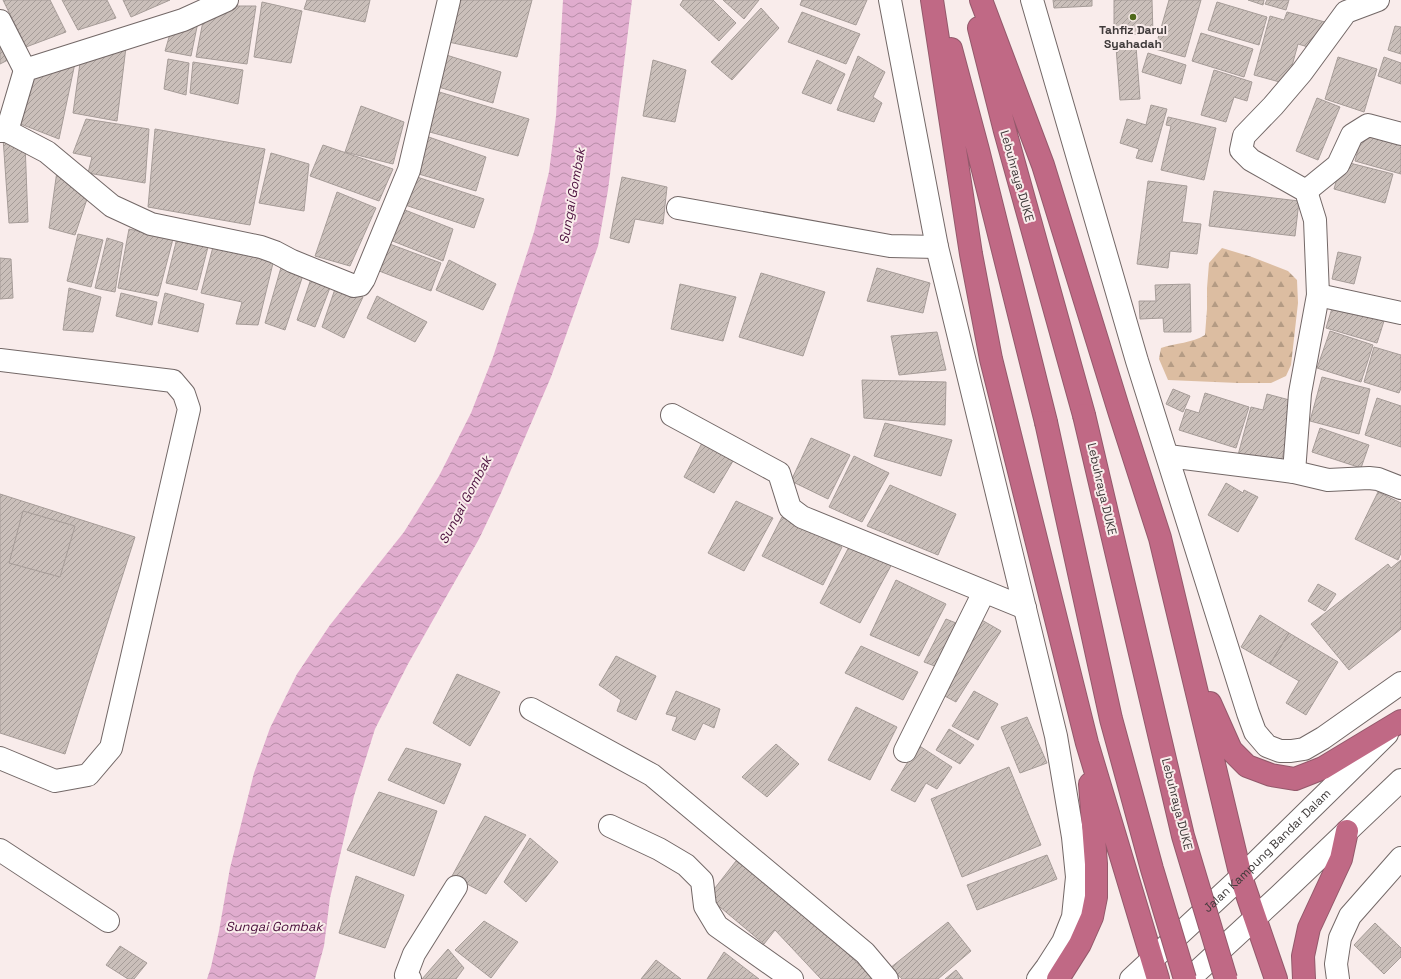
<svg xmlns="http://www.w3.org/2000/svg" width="1401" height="979" font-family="'Space Grotesk',sans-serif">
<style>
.forest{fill:url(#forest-firs)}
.water{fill:url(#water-waves)}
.building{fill:url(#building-hatch);stroke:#a69c98}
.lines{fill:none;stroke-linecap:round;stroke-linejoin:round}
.minor-casing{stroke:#736867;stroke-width:24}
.highway-casing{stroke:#93596b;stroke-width:24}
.minor{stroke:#fff;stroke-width:22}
.highway{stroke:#c06985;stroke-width:22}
.highway-bridge-casing{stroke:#93596b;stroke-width:24;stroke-linecap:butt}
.highway-bridge{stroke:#c06985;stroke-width:22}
.poi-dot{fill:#4f691b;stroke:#f9eceb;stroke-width:1.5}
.labels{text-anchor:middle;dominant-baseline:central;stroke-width:4;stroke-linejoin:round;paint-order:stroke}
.poi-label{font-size:12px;font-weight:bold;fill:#3f3a3a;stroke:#f9eceb}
.street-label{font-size:12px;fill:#3f3a3a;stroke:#f9eceb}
.water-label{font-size:13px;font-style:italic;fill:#490d3b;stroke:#f9eceb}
</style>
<defs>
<pattern id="forest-firs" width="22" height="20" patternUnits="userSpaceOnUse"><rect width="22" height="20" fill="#dcbda1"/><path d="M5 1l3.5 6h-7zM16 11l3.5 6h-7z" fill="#b49b84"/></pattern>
<pattern id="water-waves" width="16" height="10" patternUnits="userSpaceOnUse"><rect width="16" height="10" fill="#e0acce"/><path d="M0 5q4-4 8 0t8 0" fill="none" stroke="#b78da8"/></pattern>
<pattern id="building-hatch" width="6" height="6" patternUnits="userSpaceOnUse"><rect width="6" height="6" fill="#cabfba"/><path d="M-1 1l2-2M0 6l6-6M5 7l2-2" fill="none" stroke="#a59c98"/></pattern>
</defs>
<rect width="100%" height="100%" fill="#f9eceb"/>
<path class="forest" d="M1222,248L1252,257L1288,271L1297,280L1298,303L1291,365L1286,376L1271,383H1238L1168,380L1159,359L1161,348C1176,343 1192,343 1205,335L1207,309V288L1209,263Z"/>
<path class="water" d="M563,0H632L608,190L598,246L551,377L501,493L479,539L408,664L375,729L354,796L330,898L324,946L315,979H207L211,967L219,931L230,868L254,773L270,728L297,674L330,625L404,532L439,476L471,413L493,357L534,232L549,172L556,116Z"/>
<path class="building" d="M3,0H50L66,32L26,47Z
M62,0H107L116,18L78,30Z
M123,0H170L131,17Z
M307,0H370L365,22L304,9Z
M453,0H532L517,57L444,41Z
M683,0H713L736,23L719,41L680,5Z
M723,0H759L744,19Z
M802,0H867L856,25L800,5Z
M1053,0H1092V6L1054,8Z
M1114,0H1152L1153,34L1114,35Z
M1169,0H1201L1185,57L1155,49Z
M1248,0H1264L1263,5Z
M1267,0H1289L1286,10L1265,4Z
M262,2L302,11L291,63L254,57Z
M1217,2L1267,17L1259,45L1208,30Z
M226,6H256L247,64L196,57L204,16Z
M761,8L779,28L732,80L711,62Z
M802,12L860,34L846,64L788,42Z
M1287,12L1325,22L1318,50L1298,44L1287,84L1254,75L1270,16L1284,20Z
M198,22L191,56L165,51L172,27Z
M1395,26L1401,27V54L1388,50Z
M1201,33L1253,49L1244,77L1192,61Z
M0,43L8,60L0,64Z
M1136,46L1140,99L1120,100L1116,47Z
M126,47L117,121L73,113L81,56Z
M1148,53L1186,65L1181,84L1142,72Z
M443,54L501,72L493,103L435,86Z
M858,56L885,72L873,97L882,103L874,122L837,110Z
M1338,57L1377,69L1364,112L1325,99Z
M1384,57L1401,63V84L1378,76Z
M168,59L189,63L186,95L164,89Z
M653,60L686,70L675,122L643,116Z
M817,60L845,74L831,104L802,93Z
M193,62L243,70L238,104L190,93Z
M75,63L59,139L18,123L32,73Z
M1214,70L1252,82L1247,101L1234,97L1226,122L1201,115Z
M436,91L529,119L518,156L426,131Z
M1317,98L1340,107L1318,160L1296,151Z
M1151,105L1167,109L1152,162L1136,158L1139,149L1120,143L1127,119L1146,125Z
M361,106L404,122L393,164L345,152Z
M1168,117L1216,128L1204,180L1161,170L1171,126L1166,125Z
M86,119L149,129L145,183L88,173L92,157L73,153Z
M1364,128L1401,138V174L1355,161Z
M155,129L265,149L250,225L148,207Z
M423,135L486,157L476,191L412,172Z
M3,138L25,143L28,222L9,223Z
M323,145L393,169L379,201L310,176Z
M271,153L309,164L304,211L259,203Z
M1342,161L1393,174L1385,203L1334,189Z
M57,171L88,196L75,235L49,228Z
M411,175L484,199L474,228L402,204Z
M622,177L667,187L663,224L635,219L629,243L610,238Z
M1148,181L1187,186L1182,222L1201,224L1197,254L1170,251L1168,268L1137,264Z
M1214,191L1299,201L1295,236L1209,226Z
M337,192L376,208L350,266L315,256Z
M400,208L453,229L443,261L385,238Z
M129,229L173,239L158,296L118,288Z
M78,234L103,240L91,287L67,281Z
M178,234L209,243L197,290L166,283Z
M107,238L123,243L115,292L95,288Z
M214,243L274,259L258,325L236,324L242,302L201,293Z
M387,243L441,263L431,291L374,269Z
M1338,252L1361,257L1354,284L1332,279Z
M0,258L11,259L13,298L0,299Z
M449,260L496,284L483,310L436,290Z
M282,264L304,272L285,330L265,323Z
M877,268L930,283L923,313L867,301Z
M761,273L825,292L803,356L739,337Z
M312,276L331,285L315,327L297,320Z
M680,284L736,297L723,341L671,329Z
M1190,284L1191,332H1164L1163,318L1140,319L1139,301H1156L1155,285Z
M336,286L363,297L344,338L322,327Z
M69,288L101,297L93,332L63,330Z
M121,293L157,302L152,325L116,316Z
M165,293L204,304L198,332L158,323Z
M377,296L427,322L415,342L367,318Z
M1333,305L1384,321L1377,343L1326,328Z
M1330,331L1373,345L1361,382L1317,368Z
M937,332L946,370L899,375L891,336Z
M1374,347L1401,355V388L1399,393L1364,382Z
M1322,377L1370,389L1359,434L1310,421Z
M862,380L946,382L945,425L864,418Z
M1173,389L1190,396L1183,412L1166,404Z
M1205,393L1249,407L1236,448L1179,430L1186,409L1199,413Z
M1267,394L1297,402L1280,466L1238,455L1251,407L1263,410Z
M1377,398L1401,406V447L1365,435Z
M885,423L952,440L941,476L874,456Z
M1320,428L1369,445L1361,468L1312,452Z
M811,438L850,455L828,499L791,481Z
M702,443L733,461L714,493L684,477Z
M854,456L889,473L862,522L829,507Z
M1226,483L1243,493L1244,490L1258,497L1238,532L1208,515Z
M890,485L956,514L938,555L867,526Z
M1378,492L1401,503V553L1398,560L1355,539Z
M0,494L135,537L65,754L0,733Z
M736,501L773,518L744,571L708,553Z
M23,511L75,526L60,577L9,563Z
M782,517L842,547L823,585L762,556Z
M851,543L893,562L860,623L820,603Z
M1401,560V629L1349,670L1311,624L1388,564L1391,568Z
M896,580L946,604L919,656L870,635Z
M1318,584L1336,594L1325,611L1308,601Z
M1260,615L1289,633L1270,664L1241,647Z
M946,619L961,625L940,668L924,662Z
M980,619L1001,631L956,702L939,693Z
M1289,633L1338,662L1306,715L1286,703L1299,681L1270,664Z
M861,646L918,672L903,700L845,673Z
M616,656L656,676L636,720L617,711L621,700L599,685Z
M457,674L500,692L470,746L433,723Z
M676,691L720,709L714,728L703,723L695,740L672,730L677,717L666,714Z
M974,691L998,704L978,740L952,726Z
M856,707L897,727L870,780L828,760Z
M1027,717L1047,763L1020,773L1001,727Z
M949,729L974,745L960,764L936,750Z
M776,744L799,764L767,797L742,777Z
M918,745L952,767L937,789L926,783L915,802L891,790Z
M406,748L461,764L444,804L388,780Z
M1009,767L1041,845L962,877L931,799Z
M379,792L437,811L414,876L347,850Z
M485,816L526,835L486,894L452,876Z
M530,838L558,862L526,902L504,882Z
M1047,855L1057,879L977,910L967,885Z
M736,861L797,905L872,977L870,979H821L775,930L764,944L708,897Z
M356,876L404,895L385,948L339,933Z
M484,921L518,942L491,978L455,950Z
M948,922L971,951L938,979H902L890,968Z
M1375,923L1401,948V957L1384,974L1354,945Z
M120,946L147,963L134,979H128L106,965Z
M448,949L464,968L456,979H422Z
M724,952L759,979H707Z
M656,960L681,979H641Z
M956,970L963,979H945Z"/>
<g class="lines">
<g class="minor-casing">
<g id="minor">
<path d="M890,0L937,247L1056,736L1073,837L1077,877L1073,917L1063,942L1047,967L1038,979"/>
<path d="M1032,0L1137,361L1248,713L1255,732L1267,746L1280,751H1291L1304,749L1323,738L1401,683"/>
<path d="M0,21L25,70"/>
<path d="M0,131H7L47,152L112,206L151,224L261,247L275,252L292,261L354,286L360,285L364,279L409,170L449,0"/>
<path d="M7,131L25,70L183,20L227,0"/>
<path d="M1306,191L1338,165L1352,135L1368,125L1401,134"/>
<path d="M678,208L890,246L937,247"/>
<path d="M1318,295L1401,313"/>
<path d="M0,360L173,381L184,394L189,409L111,748L88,775L55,781L0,758"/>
<path d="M672,415L779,473L790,508L802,517L1025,608"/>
<path d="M1168,456L1294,472L1328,480L1369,478L1378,479L1401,488"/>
<path d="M1294,472L1300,393L1318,295L1315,220L1306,191L1251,160L1241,150L1244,136L1273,106L1302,72L1346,12L1378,0"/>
<path d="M531,709L652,775L865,953L887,979"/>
<path d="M905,751L984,592"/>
<path d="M610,826L659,849L686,865L702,881L705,906L717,926L792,979"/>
<path d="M0,850L108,921"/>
<path d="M410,979L406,975L414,954L456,887"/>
<path id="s1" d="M1131,979L1241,877L1387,734"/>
<path d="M1189,979L1279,896L1401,780"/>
<path d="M1338,979L1336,964L1340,938L1350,916L1401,858"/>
</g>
</g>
<g class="highway-casing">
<path id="highway" d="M932,0L971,254L991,359L1087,743L1158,979
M981,0L1043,165L1120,414L1160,538L1241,877L1276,979
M979,28L1005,131L1084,415
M951,49L978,150L1046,422
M1210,703L1231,750L1247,766L1271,775L1295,779L1323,768L1401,721
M1058,979L1080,944L1092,917L1096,897V864L1090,784
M1304,979L1303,956L1309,928L1341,859L1347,831"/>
</g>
<use href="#minor" class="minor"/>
<use href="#highway" class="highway"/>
<g class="highway-bridge-casing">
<path id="highway-bridge" d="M1084,415L1183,836L1226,979
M1046,422L1111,719L1152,869L1185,979"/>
</g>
<use href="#highway-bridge" class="highway-bridge"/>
</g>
<circle class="poi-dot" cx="1133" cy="17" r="4"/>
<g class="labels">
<g class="poi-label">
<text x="1133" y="30">Tahfiz Darul<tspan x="1133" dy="14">Syahadah</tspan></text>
</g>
<g class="street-label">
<text transform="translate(1017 176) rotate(74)">Lebuhraya DUKE</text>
<text transform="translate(1102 489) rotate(77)">Lebuhraya DUKE</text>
<text transform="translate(1177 804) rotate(76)">Lebuhraya DUKE</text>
<text stroke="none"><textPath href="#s1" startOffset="187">Jalan Kampung Bandar Dalam</textPath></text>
</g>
<g class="water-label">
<text transform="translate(572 196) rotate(-80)">Sungai Gombak</text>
<text transform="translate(465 500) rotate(-62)">Sungai Gombak</text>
<text x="274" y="926">Sungai Gombak</text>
</g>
</g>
</svg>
